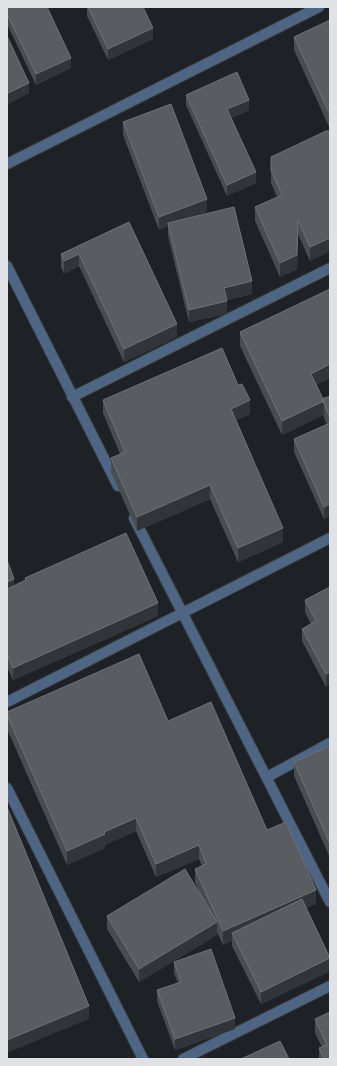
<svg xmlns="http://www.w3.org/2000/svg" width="337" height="1066" font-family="'Golos Text',sans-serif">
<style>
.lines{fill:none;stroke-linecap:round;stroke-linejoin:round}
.minor-casing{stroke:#393d42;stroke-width:12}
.minor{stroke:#4e6583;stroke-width:10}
.wall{fill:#484d52}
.shaded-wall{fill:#31353a}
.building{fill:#595d62;stroke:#6e7277}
</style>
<rect width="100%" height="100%" fill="#1e2227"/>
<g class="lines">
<g class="minor-casing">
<path id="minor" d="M7,164L319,7
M7,266L118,486
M72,397L330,268
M134,518L330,902
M7,702L330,538
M267,777L330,743
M7,788L143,1059
M183,1059L330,986"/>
</g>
<use href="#minor" class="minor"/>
</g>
<path class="wall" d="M7,7L71,68L36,85L7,24Z
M87,7H143L153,39L108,60L87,16Z
M330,20V129L294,50V37Z
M7,36L29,93L8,104L7,102Z
M186,95L249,110L231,118L256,183L227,196L186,105Z
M123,122L207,212L192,217L252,294L227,300V314L189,322L168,236V226L159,230L123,135Z
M330,131V251L310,261L298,234L297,269L280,277L255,221V207L277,197L271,183V157Z
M129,222L177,337L124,362L79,266L64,274L61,267V254Z
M330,289V378L316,385L322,399L330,396V516L324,519L294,452V439L327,425L323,415L282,435L240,346V332Z
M103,400L250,414L236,420L283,542L238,562L210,499L137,531L111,472V458L120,454L103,413Z
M25,578L158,616L13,680L7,667V589L25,580Z
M330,587L326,687L302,641V629L311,624L305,612V600Z
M7,712L168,721L267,830L316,904L306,908L330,958V971L261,1004L232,946V941L223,945L217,932V935L139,982L107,929V916L200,894L195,882V869L202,866L199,859L156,877L136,831L105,845V848L67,865L7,729Z
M330,746V858L294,776V762Z
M174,962L235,1029L175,1050L157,1001V990L178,983L174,973Z
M330,1012V1059H319V1048L322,1047L315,1033V1019Z"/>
<path class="shaded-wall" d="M153,28V39L108,60V49Z
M71,58V68L36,85V74Z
M29,83V93L8,104V93Z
M249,100V110L227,120V109Z
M256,172V183L227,196V185Z
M207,199V212L169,226L168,223V226L159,230V217Z
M298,220L297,269L280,277V263Z
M330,238V251L310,261V247Z
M79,254V266L64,274V261Z
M252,281V294L224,301V288Z
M227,301V314L189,322V310Z
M177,324V337L124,362V349Z
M330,364V378L311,387V374Z
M250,400V414L231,422V409Z
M324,401V415L282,435V421Z
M210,485V499L137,531V517Z
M330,504V516L324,519V507Z
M283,528V542L238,562V548Z
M14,579V585L7,588V582Z
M158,603V616L13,680V668Z
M330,672V685L326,687V674Z
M136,818V831L105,845V848L67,865V851L104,832Z
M199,845V859L156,877V864Z
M316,890V904L235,939L232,933V941L223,945V931Z
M217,922V935L139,982V969Z
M330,958V971L261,1004V992Z
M89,1006V1019L7,1053V1040Z
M235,1018V1029L175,1050V1039Z"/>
<path class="building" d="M7,7H47L71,58L36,74L7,14Z
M88,7H143L153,28L108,49Z
M330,20V115L294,37Z
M7,36L29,83L8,93L7,92Z
M237,72L249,100L227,109L256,172L227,185L186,95Z
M171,104L207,199L159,217L123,122Z
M326,131H330V192L329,193H330V238L310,247L298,220L297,255L280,263L255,207L282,195L271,170V157Z
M234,207L252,281L224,288L227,301L189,310L168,223Z
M129,222L177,324L124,349L79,254L64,261L61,254Z
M330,289V364L311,374L324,401L282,421L240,332Z
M222,348L238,385L242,384L250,400L231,409L283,528L238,548L210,485L137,517L111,458L125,452L103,400Z
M330,396V418L322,399Z
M330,423V504L324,507L294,439Z
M126,533L158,603L13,668L7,654V589L26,580L25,578Z
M7,560L14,579L7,582Z
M330,587V672L326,674L302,629L316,621L305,600Z
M139,654L168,721L211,702L267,830L286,822L316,890L223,931L195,869L206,864L199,845L156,864L136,818L104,832L105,834L67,851L7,715V712Z
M330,746V844L294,762Z
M7,807L89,1006L7,1040Z
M185,869L217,922L139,969L107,916Z
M302,899L330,958L261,992L232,933Z
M211,949L235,1018L175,1039L157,990L181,982L174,962Z
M330,1012V1059H324L319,1048L327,1045L315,1019Z
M280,1041L289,1059H241Z"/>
<rect width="337" height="1066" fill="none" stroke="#e0e2e6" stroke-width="16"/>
</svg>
